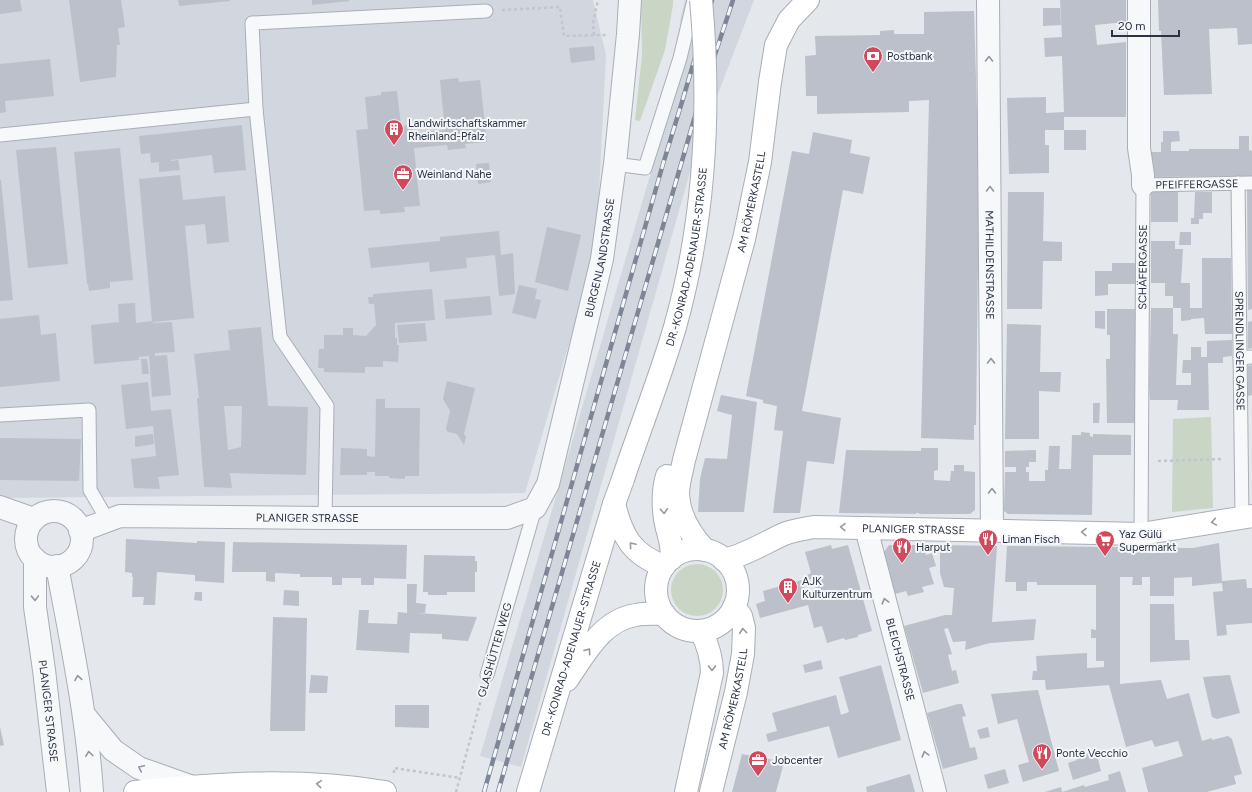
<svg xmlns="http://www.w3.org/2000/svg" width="1252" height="792" font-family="Figtree,sans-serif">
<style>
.built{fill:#d2d6de}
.green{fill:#c9d6c5}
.building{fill:#bbc0ca;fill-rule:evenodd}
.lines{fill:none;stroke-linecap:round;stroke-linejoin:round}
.lane-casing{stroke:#a9aeb7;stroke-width:15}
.street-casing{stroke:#a9aeb7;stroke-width:24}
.secondary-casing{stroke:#a9aeb7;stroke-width:24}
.path{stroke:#c2c5cb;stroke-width:2.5;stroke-dasharray:3 3;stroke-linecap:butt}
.lane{stroke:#f7f8fa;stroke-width:13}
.street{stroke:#f7f8fa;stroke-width:22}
.secondary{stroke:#fff;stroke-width:22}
.rail-casing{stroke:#7d8696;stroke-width:4.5}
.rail{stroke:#f4f6f9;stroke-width:3;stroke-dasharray:9;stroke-linecap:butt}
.secondary-bridge-casing{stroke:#a9aeb7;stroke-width:24;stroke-linecap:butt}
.secondary-bridge{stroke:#fff;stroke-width:22}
.oneway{stroke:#9196a0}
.oneway2{stroke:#959aa2}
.labels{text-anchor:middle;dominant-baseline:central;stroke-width:4;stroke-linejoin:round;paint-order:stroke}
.poi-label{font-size:11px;fill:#2b3445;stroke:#f4f6f9;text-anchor:start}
.street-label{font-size:11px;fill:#2b3445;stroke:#f4f6f9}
</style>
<rect width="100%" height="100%" fill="#e4e7ec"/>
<path class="built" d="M0,0H593L606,55L596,252L525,493L0,498Z
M685,0H754L696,151L521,767L480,756L685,56L680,20Z"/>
<path class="green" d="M641,0H673V5L665,50L640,121L635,120L642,55Z
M1211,417L1213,508L1172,512L1173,419Z
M671 590a26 26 0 1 1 52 0a26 26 0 1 1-52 0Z"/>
<path class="building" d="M0,0H20L22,11L0,14Z
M69,0H121L125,27L118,28L120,45H117L116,77L80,82Z
M178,0H230V1L179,6Z
M312,0H349V1L312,5Z
M1060,0H1126V22L1095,25L1097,45L1126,42V117H1064V130H1045V145H1049V173L1009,174L1007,98L1046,97V113L1064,112L1062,56L1045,57L1044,38L1062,37Z
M1158,0H1252V44L1238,45L1237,28L1209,29L1212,94L1164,95L1161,31H1159Z
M1043,8H1060L1061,25L1043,26Z
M974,11L979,181L976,425H974V440L921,438L929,100L909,101V112L817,114V96H806L805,56L816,55L815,36L880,35V31L894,30V34H924V12Z
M594,46L595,60L571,63L569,48Z
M50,59L54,96L5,101L6,112L0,113V64Z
M458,78L459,82L480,80L487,142L465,144L466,148L448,150L447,145L414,148L420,206L404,207L405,212L380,214V210L364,211L356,130L368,129L365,97L381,95V92L397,91L401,126L412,125L413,133L445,130L440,80Z
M242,125L246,170L214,173L212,155L171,160V161L178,160L180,170L159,172V162L151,163L150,153L141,154L139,136L168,133V138V133Z
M1064,130H1086V150H1064Z
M1163,131H1179L1180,141L1171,142V151H1189V149H1239V136H1249V150L1252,151V176L1151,177V152H1161V142H1163Z
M813,132L852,140L850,153L870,157L863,194L843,190L802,411L841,418L834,464L807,461L800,513H773L783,431L774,430L777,406L763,403V400L746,396L792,151L809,154Z
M56,147L68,264L28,268L16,150Z
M120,148L133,280L110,282V288L89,291L88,284H87L74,152Z
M489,163L491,182L478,184L476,164Z
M180,175L183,200L225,196L229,242L207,244L205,224L185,226L194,318L153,322V323L172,322L175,352L155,353V356L167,355L171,395L152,397L149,356L139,357V360L94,364L91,325L119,322L118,304L135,303L136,323L152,321L139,179Z
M0,180H1L13,300L0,301Z
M1252,188V309L1248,310L1247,189Z
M1008,192H1044L1043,241L1062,242V261H1043L1042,309H1007Z
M1151,192H1178V222H1151Z
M1195,192H1212V213H1203V219H1199V224H1191V218H1194Z
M547,227L581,235L568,291L535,282Z
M499,231L501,255L513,253L515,294L499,296L495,255L466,258L467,268L430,272L429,262L371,268L368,248L440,241V237Z
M1180,232H1191V245H1179Z
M1151,241H1175V249H1183L1181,283H1190V308H1202V258H1231L1232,334H1205L1204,318L1191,319V320L1181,321V308H1173V296H1165V283H1151Z
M1112,263H1135V284H1108V295L1095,296V271H1112Z
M519,285L537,289L535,299L541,300L536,319L512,313Z
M432,289L435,320L395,323V338H397V345H399L398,362L383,361V367H365V373L324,372V368H318L319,349H324V335H343V328H353V335L366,336L376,325L374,304H369L368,297H373V294Z
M490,296L492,315L446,319L444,300Z
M1151,308H1173V334H1178L1176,385H1191V373H1182L1183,360H1191V347H1201V357H1207V341L1232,340V356L1223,357V363H1208L1209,410H1177L1178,400H1150L1149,385Z
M1107,309H1135V423H1107L1106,359H1110V335H1107Z
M1095,311H1105V329L1095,328Z
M39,315L41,335L56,333L60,381L0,387V319Z
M1252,321V348L1248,349V322Z
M425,323L427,341L399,343L397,325Z
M1007,324L1041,325L1040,372H1061L1060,392L1039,391V439H1005Z
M261,327L268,406L308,407L306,475L230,473L232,488L204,487L197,398H199L194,354L230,350L228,330ZM224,406H242L241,447L228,450Z
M141,359H147L149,374H142Z
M1252,365V395L1248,396V366Z
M447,381L475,388L464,434L466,437L464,445L457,434L448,432L446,429L450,411L443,399Z
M148,382L151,411L171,409L179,475L158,477L160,489L134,488L131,459L156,456L153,426L126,429L121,385Z
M721,395L757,402L744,512H698L700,479L705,458L727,459L732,415L717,411Z
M376,399H385V408H420L419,476H405V479L389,478V476H375V472H367V475H340L341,448L367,449V456L375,457Z
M1093,403H1100L1099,423H1093Z
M1081,432L1090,433V436L1093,437V434L1131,435V455H1093L1092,515L1008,514L1004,511L1005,472H1016V467H1005V451L1036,450V462H1029V467H1026V472H1029V481H1045V470H1048L1049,446H1060L1059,469H1071L1072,435H1081Z
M153,434L154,444L135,447V436Z
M0,438L81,439L79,481L0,480Z
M921,448H938V470L934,471V480L950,481L951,471H954V465H964V471L975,472V510L970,514H919V513H916V514L839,513L846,450L921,451Z
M126,539L197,543V541L225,542L224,583L195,581V575L157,572L155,605H143L144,597H132L133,577H132V573L125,572Z
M233,542L407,545L406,579L374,578V585H361V578H342V585H332V577H300V574L275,573V582L266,581V572H232Z
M1219,543L1222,581L1246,579L1247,588H1252V623L1226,625L1227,635L1217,636L1213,592L1223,591L1222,583L1192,586V577L1174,578V596H1150V577H1142V585H1132L1133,577H1120V684L1161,680L1167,699L1189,693L1202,741L1212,738V740L1228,736L1232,739L1242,774L1234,776L1236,784L1207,792H1148L1142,768L1183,756L1178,741L1155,747L1152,740L1126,747L1109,685L1046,690L1045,680H1032L1033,671H1037L1036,656L1087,653V668L1104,667V661H1096V638H1091V629L1096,630V585H1037V582H1027V591H1016V582H1005L1007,546L1193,548Z
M831,545L832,549L848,545L872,631L858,635V637L845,640L844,638L827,643L822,626L814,628L808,605L760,618L756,604L765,601L763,591L802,580L807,596L817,594L813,578L809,580L807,575L811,573L805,552Z
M889,545H923L926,555L932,553L936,566L929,568L934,584L922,587L924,592L908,596L906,591L895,594L884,552Z
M940,545L997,546L992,622L1036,619L1034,640L990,643L965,650L966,641L953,642L948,628L944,629L952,654L948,655L952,671L956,670L959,683L923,693L904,626L945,615H952L954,588L944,587L940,573Z
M424,555L475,556V561H477V572H475V592H447V595H428V592H423Z
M407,584H417L416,603L426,604L425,613H417L477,617L468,641L442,639V634L410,633L409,653L356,650L359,610H369L368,623L397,624L398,612L407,613Z
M284,590L299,591V606L283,605Z
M195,592H202V601L194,600Z
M1150,604H1174L1175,640H1189L1190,660L1150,662Z
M273,617L307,618L305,731H270Z
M821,660L823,669L805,673L803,665Z
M881,665L901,740L838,758L829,726L768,742L766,734L777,731L772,713L836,695L841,715L849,712L839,677Z
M311,675L328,676L327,693H309Z
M1230,675L1240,713L1217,719L1212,717L1203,677Z
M1038,690L1059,771L1023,782L1018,765L1029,762L1017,719L998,724L991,694Z
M958,704H962L966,716L962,717L970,748L975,747L978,759L943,769L927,713Z
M395,705H429V728L395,727Z
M0,727L4,745L0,746Z
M988,727L990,737L980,739L977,730Z
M1096,751L1101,771L1073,780L1068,763L1077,760L1076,756Z
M742,754L784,762L776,792H732Z
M1005,769L1009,783L988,789L984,775Z
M1120,771L1126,792H1062L1084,785L1085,787L1109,780L1108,775Z
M910,774L915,792H867L866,787Z
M1061,787L1062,792H1045Z"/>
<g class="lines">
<g class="lane-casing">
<g id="lane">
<path d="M256,109L280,337L327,406L325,518"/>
<path d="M0,135L256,109L252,23L486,11"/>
<path d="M615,164L645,168L680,58L694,0"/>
<path id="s1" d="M1238,183L1242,518"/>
<path d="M1240,358L1252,357"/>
<path d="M0,415L89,410L90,490L108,521"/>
<path id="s2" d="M1141,534L1143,185L1252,183"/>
<path d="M487,675L535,508"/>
</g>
</g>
<g class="street-casing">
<g id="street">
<path id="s3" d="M988,0L992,530"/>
<path d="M1139,0V148L1143,175V185"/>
<path d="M0,507L34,519"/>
<circle cx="54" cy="539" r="28"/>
<path id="s4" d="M866,528L935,792"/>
<path id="s5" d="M80,531L120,516L325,518H507L535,508L548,484L602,259L615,164L628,34L630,0"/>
<path id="s6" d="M35,559V607L44,670L58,792"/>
<path d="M57,566C71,641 87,716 92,792"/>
<path d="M85,716L113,750L139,768L190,786"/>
</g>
</g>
<g class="secondary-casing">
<g id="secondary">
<path d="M667,476C663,489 663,505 665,519C667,533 674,545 671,559"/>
<path d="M614,504C622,536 632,555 664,566"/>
<circle cx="697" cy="590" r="41"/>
<path id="s7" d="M705,550C691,535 679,516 678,494C678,483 682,471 684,460L744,239L760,162L770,82L776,45L789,20L808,0"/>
<path id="s8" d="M724,560C746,555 764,543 784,534C794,530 804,529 814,527L1141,534L1252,516"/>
<path d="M567,680C585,654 602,620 636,615C646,613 655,614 664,614"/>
<path d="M135,792C218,783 302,778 385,792"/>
<path id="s9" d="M528,792L614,504L623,479"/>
<path d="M686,792L712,673C712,657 708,645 701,631"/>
<path id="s10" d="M711,792L736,692L743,654L744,628L741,616L734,607"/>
</g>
</g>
<path class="path" d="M502,10L560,7L564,36L606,35
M594,35L593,23L598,0
M1158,461L1223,459
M394,773V768L460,778
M456,792L483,692"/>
<use href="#lane" class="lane"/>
<use href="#street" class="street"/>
<use href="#secondary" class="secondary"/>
<g class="rail-casing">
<path id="rail" d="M484,792L663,164L682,102L712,0
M498,792L698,106L733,0"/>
</g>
<use href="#rail" class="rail"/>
<g class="secondary-bridge-casing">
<g id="secondary-bridge">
<path id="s11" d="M623,479C640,428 660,378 675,327C705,220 711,110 701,0"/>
</g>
</g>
<use href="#secondary-bridge" class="secondary-bridge"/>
</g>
<defs><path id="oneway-chevron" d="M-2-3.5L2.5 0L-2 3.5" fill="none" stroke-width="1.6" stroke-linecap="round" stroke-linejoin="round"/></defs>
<g class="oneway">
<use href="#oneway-chevron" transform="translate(989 59) rotate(-90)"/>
<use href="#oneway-chevron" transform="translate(990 189) rotate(-90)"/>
<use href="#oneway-chevron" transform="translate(991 361) rotate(-90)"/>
<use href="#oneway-chevron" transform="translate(992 491) rotate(-90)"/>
<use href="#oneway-chevron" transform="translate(35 598) rotate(88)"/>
<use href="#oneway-chevron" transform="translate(885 601) rotate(-105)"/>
<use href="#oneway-chevron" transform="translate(78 678) rotate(-100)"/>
<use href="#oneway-chevron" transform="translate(89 754) rotate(-97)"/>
<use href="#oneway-chevron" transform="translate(925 754) rotate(-105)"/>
<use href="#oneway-chevron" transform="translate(141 768) rotate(-155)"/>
</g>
<g class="oneway2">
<use href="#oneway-chevron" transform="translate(664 511) rotate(87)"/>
<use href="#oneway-chevron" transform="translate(1214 522) rotate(171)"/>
<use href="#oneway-chevron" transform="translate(843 527) rotate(-178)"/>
<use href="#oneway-chevron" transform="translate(1084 532) rotate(-179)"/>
<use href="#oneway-chevron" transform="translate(632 545) rotate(-130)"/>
<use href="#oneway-chevron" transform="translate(743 631) rotate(-95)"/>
<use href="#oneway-chevron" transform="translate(588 651) rotate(-54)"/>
<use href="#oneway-chevron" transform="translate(712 668) rotate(89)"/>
<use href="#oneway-chevron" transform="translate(319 784) rotate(-175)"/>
</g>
<defs>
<g id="bank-pin" transform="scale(1)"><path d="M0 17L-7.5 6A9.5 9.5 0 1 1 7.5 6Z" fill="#d1495b" stroke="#f4f6f9"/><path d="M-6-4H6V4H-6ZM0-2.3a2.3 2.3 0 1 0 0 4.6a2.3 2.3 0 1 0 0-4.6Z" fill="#fff"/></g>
<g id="building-pin" transform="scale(1)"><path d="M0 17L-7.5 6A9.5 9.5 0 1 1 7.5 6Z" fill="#d1495b" stroke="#f4f6f9"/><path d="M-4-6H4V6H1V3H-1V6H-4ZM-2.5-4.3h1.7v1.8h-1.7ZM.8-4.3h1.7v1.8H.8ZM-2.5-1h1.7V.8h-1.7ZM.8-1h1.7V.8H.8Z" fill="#fff"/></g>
<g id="office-pin" transform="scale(1)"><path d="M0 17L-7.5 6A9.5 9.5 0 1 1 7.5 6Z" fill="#d1495b" stroke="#f4f6f9"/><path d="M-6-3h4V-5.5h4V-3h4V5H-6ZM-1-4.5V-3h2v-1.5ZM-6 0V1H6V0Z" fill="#fff"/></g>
<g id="restaurant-pin" transform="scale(1)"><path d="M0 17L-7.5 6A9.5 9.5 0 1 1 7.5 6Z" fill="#d1495b" stroke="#f4f6f9"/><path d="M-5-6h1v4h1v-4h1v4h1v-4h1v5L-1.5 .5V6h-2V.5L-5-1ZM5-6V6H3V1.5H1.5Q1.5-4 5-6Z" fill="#fff"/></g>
<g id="supermarket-pin" transform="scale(1)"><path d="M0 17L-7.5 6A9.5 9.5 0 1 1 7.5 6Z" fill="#d1495b" stroke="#f4f6f9"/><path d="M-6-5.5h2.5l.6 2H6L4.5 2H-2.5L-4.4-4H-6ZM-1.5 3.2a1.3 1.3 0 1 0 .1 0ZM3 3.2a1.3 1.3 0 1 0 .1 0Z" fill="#fff"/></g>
</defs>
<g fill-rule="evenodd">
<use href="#bank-pin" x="873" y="56"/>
<use href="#building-pin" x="394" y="129"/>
<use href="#office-pin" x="403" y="174"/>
<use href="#restaurant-pin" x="988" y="539"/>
<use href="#supermarket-pin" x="1105" y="540"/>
<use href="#restaurant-pin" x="902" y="547"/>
<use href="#building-pin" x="788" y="587"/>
<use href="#restaurant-pin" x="1042" y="753"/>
<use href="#office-pin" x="758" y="760"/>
</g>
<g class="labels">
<g class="poi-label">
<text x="887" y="56">Postbank</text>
<text x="408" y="123">Landwirtschaftskammer<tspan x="408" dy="13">Rheinland-Pfalz</tspan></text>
<text x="417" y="174">Weinland Nahe</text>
<text x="1119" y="534">Yaz Gülü<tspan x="1119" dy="13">Supermarkt</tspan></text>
<text x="1002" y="539">Liman Fisch</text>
<text x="916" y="547">Harput</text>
<text x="802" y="581">AJK<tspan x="802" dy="13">Kulturzentrum</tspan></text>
<text x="1056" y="753">Ponte Vecchio</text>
<text x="772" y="760">Jobcenter</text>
</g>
<g class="street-label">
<text stroke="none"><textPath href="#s2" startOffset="403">PFEIFFERGASSE</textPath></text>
<text stroke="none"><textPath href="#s7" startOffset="365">AM RÖMERKASTELL</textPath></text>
<text stroke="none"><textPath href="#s5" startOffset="719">BURGENLANDSTRASSE</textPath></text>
<text stroke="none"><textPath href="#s11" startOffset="232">DR.-KONRAD-ADENAUER-STRASSE</textPath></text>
<text stroke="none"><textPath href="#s3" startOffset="265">MATHILDENSTRASSE</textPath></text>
<text stroke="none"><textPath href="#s2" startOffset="267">SCHÄFERGASSE</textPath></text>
<text stroke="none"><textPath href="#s1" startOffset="168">SPRENDLINGER GASSE</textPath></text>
<text stroke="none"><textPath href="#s5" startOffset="230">PLANIGER STRASSE</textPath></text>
<text stroke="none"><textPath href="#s8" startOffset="196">PLANIGER STRASSE</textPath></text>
<text stroke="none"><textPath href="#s9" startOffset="150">DR.-KONRAD-ADENAUER-STRASSE</textPath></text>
<text transform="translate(495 650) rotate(-74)">GLASHÜTTER WEG</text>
<text stroke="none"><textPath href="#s4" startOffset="136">BLEICHSTRASSE</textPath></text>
<text stroke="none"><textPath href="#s10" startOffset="96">AM RÖMERKASTELL</textPath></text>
<text stroke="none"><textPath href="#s6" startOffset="153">PLANIGER STRASSE</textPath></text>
</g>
</g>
<path d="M1112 30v6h67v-6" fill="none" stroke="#2b3445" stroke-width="2"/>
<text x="1118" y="30" font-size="12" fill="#2b3445" stroke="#f4f6f9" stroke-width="3" paint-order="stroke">20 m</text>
</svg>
